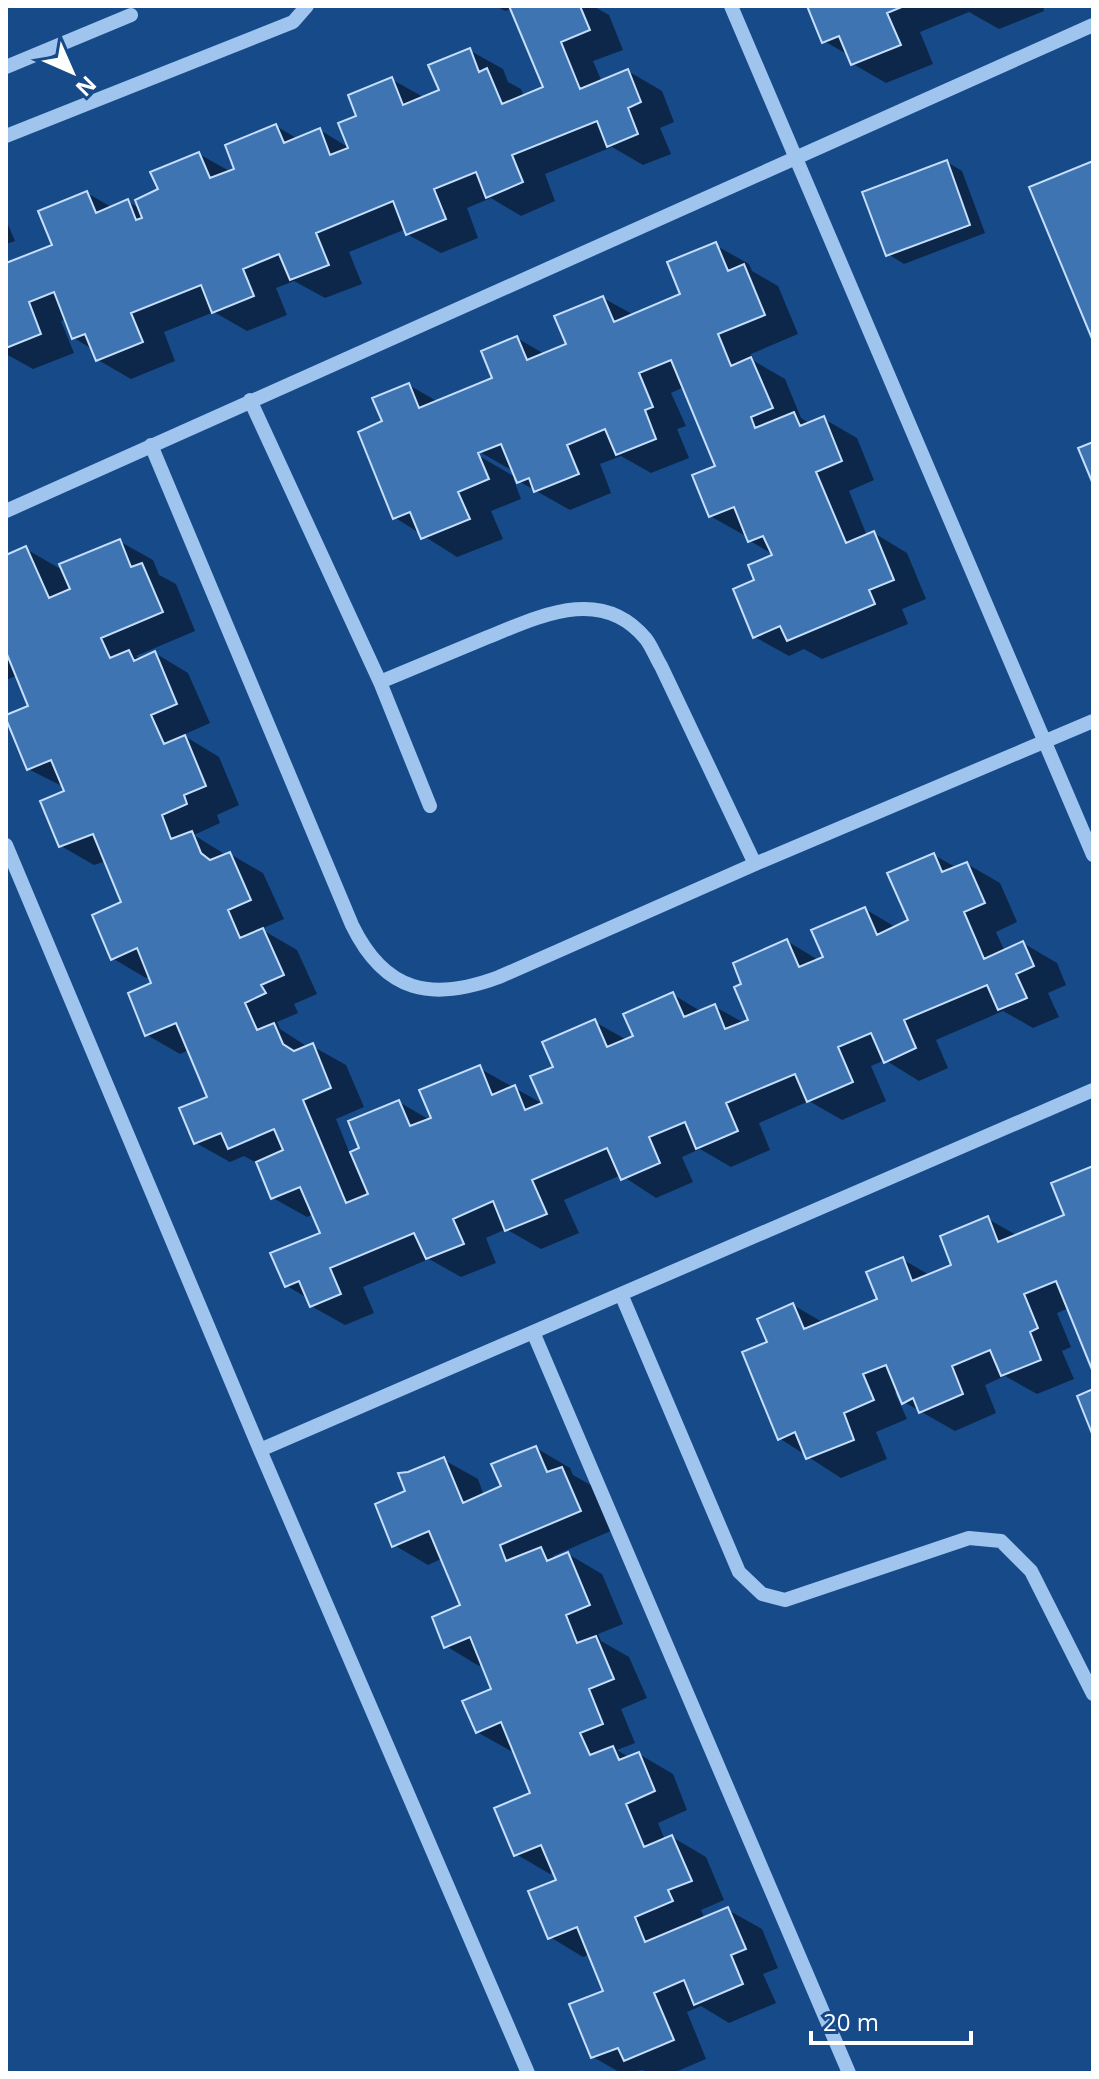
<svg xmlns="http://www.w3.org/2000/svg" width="1099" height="2079" font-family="'Open Sans',sans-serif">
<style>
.shadow{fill:#0007;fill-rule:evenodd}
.building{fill:#3f74b2;stroke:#c5defa;stroke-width:2}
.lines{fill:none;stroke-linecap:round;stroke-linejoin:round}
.minor{stroke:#9fc4ee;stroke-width:14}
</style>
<rect width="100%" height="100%" fill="#174a89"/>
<path class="shadow" d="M496,6H593L609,15L623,50L593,61L602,82L628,71L662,91L674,122L660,128L671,154L643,165L612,147L545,174L555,201L521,216L491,198L467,208L478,238L441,253L407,234L406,229L349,252L362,284L325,298L294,281L276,288L287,315L247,331L214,312L164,332L175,361L131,379L98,360L92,349L74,338L67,319L61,321L74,353L33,369L6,354V266L55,246L87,193L113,208L128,202L141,209L199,154L231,172L236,170L276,126L298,139L320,130L351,149L359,117L391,79L425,98L441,91L469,50L503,69L508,82L521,89L524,97L546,89L512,9L505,11Z
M810,6H1043L1044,11L999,29L969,12L920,32L933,64L886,83L853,64L850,56L824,41Z
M947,162L962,171L985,233L904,264L888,254Z
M6,220L15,241L6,244Z
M715,245L749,264L752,271L778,286L798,334L751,354L754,361L785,379L801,418L811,424L824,419L857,438L874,480L849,491L867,536L874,533L907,553L926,599L902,609L908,624L822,659L804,649L789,656L755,637L756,581L776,556L750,541L747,534L744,535L710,516L718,467L684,387L671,393L686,426L677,429L689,458L651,473L621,456L600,464L611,493L570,510L513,478L521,499L491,511L503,539L457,557L394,517L384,423L409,385L438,402L494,379L517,338L546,355L569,345L603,298L634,315L682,295ZM471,447L515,472V477L469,450Z
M119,541L153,560L159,575L176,584L195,631L136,656L141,659L155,653L188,673L210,723L183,735L219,757L239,805L217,815L220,823L194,835L226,855L230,854L263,873L284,919L261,929L297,950L317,994L294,1004L298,1013L277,1022L280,1029L308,1047L312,1046L346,1065L364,1107L336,1119L350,1154L362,1149L399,1102L430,1120L479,1068L545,1105L555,1068L595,1022L627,1040L635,1037L672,994L702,1012L714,1006L744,1023L751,1021L787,941L820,961L865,909L897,928L911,921L934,855L957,868L967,864L1000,883L1017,922L996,932L1005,952L1023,943L1057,963L1066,985L1048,993L1059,1017L1033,1028L1003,1011L936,1040L948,1068L919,1081L885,1060L871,1066L886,1101L842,1120L809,1101L759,1123L770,1150L731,1167L700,1149L682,1157L693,1182L656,1198L621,1175L564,1200L579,1233L541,1249L506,1229L486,1238L496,1263L461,1277L429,1259L363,1287L374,1313L345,1325L311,1306L309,1299L287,1286L323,1234L314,1214L307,1217L273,1198L259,1164L244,1156L230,1162L196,1143L209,1098L189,1050L180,1054L147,1035L154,984L149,976L146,978L112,958L124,903L106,861L94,865L61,846L66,792L64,787L28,769L31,707L18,675L6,680V557L26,549L64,571Z
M1093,1168V1366L1069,1308L1057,1313L1071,1347L1062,1351L1074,1379L1037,1394L1005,1376L985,1385L996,1413L955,1431L904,1402L899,1391L895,1393L907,1419L876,1432L887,1459L841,1478L779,1438L770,1343L793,1305L824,1323L879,1300L902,1259L931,1276L954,1266L988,1219L1018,1236L1067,1216Z
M536,1448L570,1468L573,1475L596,1488L613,1530L553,1556L558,1558L568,1554L602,1574L623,1624L598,1634L601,1641L629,1657L647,1698L621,1709L635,1743L617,1750L630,1758L639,1754L673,1774L687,1810L658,1823L665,1840L672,1837L706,1857L724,1900L701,1910L705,1919L728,1910L762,1929L778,1968L763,1974L776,2003L729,2023L701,2006L687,2012L706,2059L673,2073H649L643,2070L621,2073L593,2057L606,1992L590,1954L583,1957L550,1937L558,1881L554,1872L550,1874L516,1854L533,1794L514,1750L511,1751L477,1732L494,1690L483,1664L479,1666L446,1646L463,1606L443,1558L428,1565L394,1545L407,1492L444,1460L478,1479L484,1496L503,1487Z"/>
<path class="building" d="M509,6H580L590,30L561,42L580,89L628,69L641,102L628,108L638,134L607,147L597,121L512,155L523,182L486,198L476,172L434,189L446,219L406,235L393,201L316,233L329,265L290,280L279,254L243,269L254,296L212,313L201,285L131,313L143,342L96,361L85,334L72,339L54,292L29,302L41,334L6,348V263L52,245L38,211L87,191L96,213L128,199L136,220L142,218L135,200L158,189L150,172L199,152L210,178L234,169L225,145L276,124L284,143L320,128L330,155L348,148L338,123L356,116L348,95L392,77L403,105L439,90L428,65L470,48L479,72L487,68L502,104L543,87Z
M807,6H904L887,13L901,45L851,65L839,36L822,43Z
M947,160L970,225L886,256L862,192Z
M1093,161V341L1029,187Z
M716,242L728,271L744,264L765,315L718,334L731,366L751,357L773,408L751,417L755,428L794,412L800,426L824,416L842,461L816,472L846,543L874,531L894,580L869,590L875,604L787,641L780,626L753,638L733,589L754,580L748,565L772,555L763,536L748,542L734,507L709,517L692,475L715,466L671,360L639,373L653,407L645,410L656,439L616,455L605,429L567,445L579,474L534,492L529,478L517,483L501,444L478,453L489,479L458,492L470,519L421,539L410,512L393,519L358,432L382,421L372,398L409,383L419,408L492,378L481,351L517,336L527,360L566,344L554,316L603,296L614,322L680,294L667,262Z
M1093,442V484L1078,448Z
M120,539L131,567L142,563L163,612L101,638L110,658L129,650L134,661L155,651L177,704L151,715L164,744L185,735L206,786L184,795L187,804L162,815L171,839L192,831L201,853L210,860L230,852L251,900L228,910L240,938L263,928L284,975L261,985L266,993L245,1003L257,1030L274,1023L283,1044L294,1051L313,1043L331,1088L303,1100L346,1203L368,1194L350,1152L359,1148L348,1121L399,1100L410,1126L431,1118L419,1090L480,1065L492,1095L515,1085L525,1110L542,1103L530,1076L553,1067L542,1042L595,1019L607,1047L633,1036L623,1014L673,992L684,1017L715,1004L725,1029L748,1020L734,987L741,984L733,963L787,939L799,967L823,957L811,930L865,907L877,935L908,920L887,873L934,853L942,872L967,862L985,903L964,912L984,959L1023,941L1034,966L1016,974L1027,998L998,1010L987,985L904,1020L916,1048L884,1063L871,1033L838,1047L853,1082L807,1102L795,1074L726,1103L738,1131L696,1149L685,1122L649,1137L660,1163L621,1180L607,1148L532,1180L547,1214L505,1231L493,1201L453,1219L464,1244L426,1259L414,1233L330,1268L341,1294L310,1307L299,1281L285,1287L270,1253L320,1233L300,1187L271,1199L256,1162L283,1150L274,1129L228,1149L221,1133L194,1144L179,1108L207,1097L176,1023L145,1036L128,993L151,983L137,948L111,960L92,915L121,902L93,834L59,847L40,801L64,791L51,760L27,770L6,719V715L28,706L6,652V555L26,546L49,598L70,589L59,564Z
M1093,1166V1372L1056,1281L1024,1294L1038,1328L1030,1332L1041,1360L1001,1376L990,1350L952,1366L963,1394L919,1413L913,1398L902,1404L886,1365L863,1374L874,1400L844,1413L854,1440L806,1459L795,1432L778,1440L742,1352L767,1342L757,1319L793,1303L804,1329L877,1299L866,1272L903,1257L912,1281L951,1265L940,1236L988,1216L998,1242L1064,1215L1051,1183Z
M1093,1389V1436L1077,1396Z
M536,1446L547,1472L562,1467L581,1511L500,1545L506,1561L541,1547L547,1561L568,1552L590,1605L566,1615L577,1643L596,1636L614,1679L589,1689L603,1724L580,1733L590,1755L613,1746L619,1760L639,1752L655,1791L626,1804L644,1847L672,1835L692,1881L668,1890L673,1901L635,1917L645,1942L728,1907L746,1949L731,1955L743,1984L694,2005L684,1980L654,1993L674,2040L624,2061L618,2048L591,2058L569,2004L603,1991L577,1927L548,1939L528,1891L556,1880L541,1845L514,1856L494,1808L530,1793L501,1722L476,1733L462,1701L491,1689L470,1637L444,1648L432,1617L460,1605L429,1531L392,1547L375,1504L405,1491L398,1473L408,1472L444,1457L463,1503L501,1486L491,1464Z"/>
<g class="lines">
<path class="minor" d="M731,6L1093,855
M6,67L131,15
M6,136L293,22L307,6
M250,400L380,682L430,806
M151,445L352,925C385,993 432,1002 499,977L755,864L1093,721
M6,511L1093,25
M380,682C416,667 452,652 488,637C540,616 602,585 646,639C652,647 656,658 661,666L755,864
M6,845L260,1450L528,2073
M621,1294L739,1572L762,1594L785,1600L969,1538L1001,1541L1031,1571L1093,1694
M533,1332L849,2073
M260,1450L1093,1090"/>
</g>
<rect width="1099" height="2079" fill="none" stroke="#ffffff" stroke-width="16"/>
<g transform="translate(72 72) rotate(135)" stroke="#174a89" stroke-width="6" paint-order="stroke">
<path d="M0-6L14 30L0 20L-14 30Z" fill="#ffffff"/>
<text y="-12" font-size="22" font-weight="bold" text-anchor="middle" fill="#ffffff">N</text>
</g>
<path d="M811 2031v12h160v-12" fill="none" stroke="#ffffff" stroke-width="4"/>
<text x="823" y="2031" font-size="24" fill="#ffffff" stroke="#174a89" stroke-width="6" paint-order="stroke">20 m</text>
</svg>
